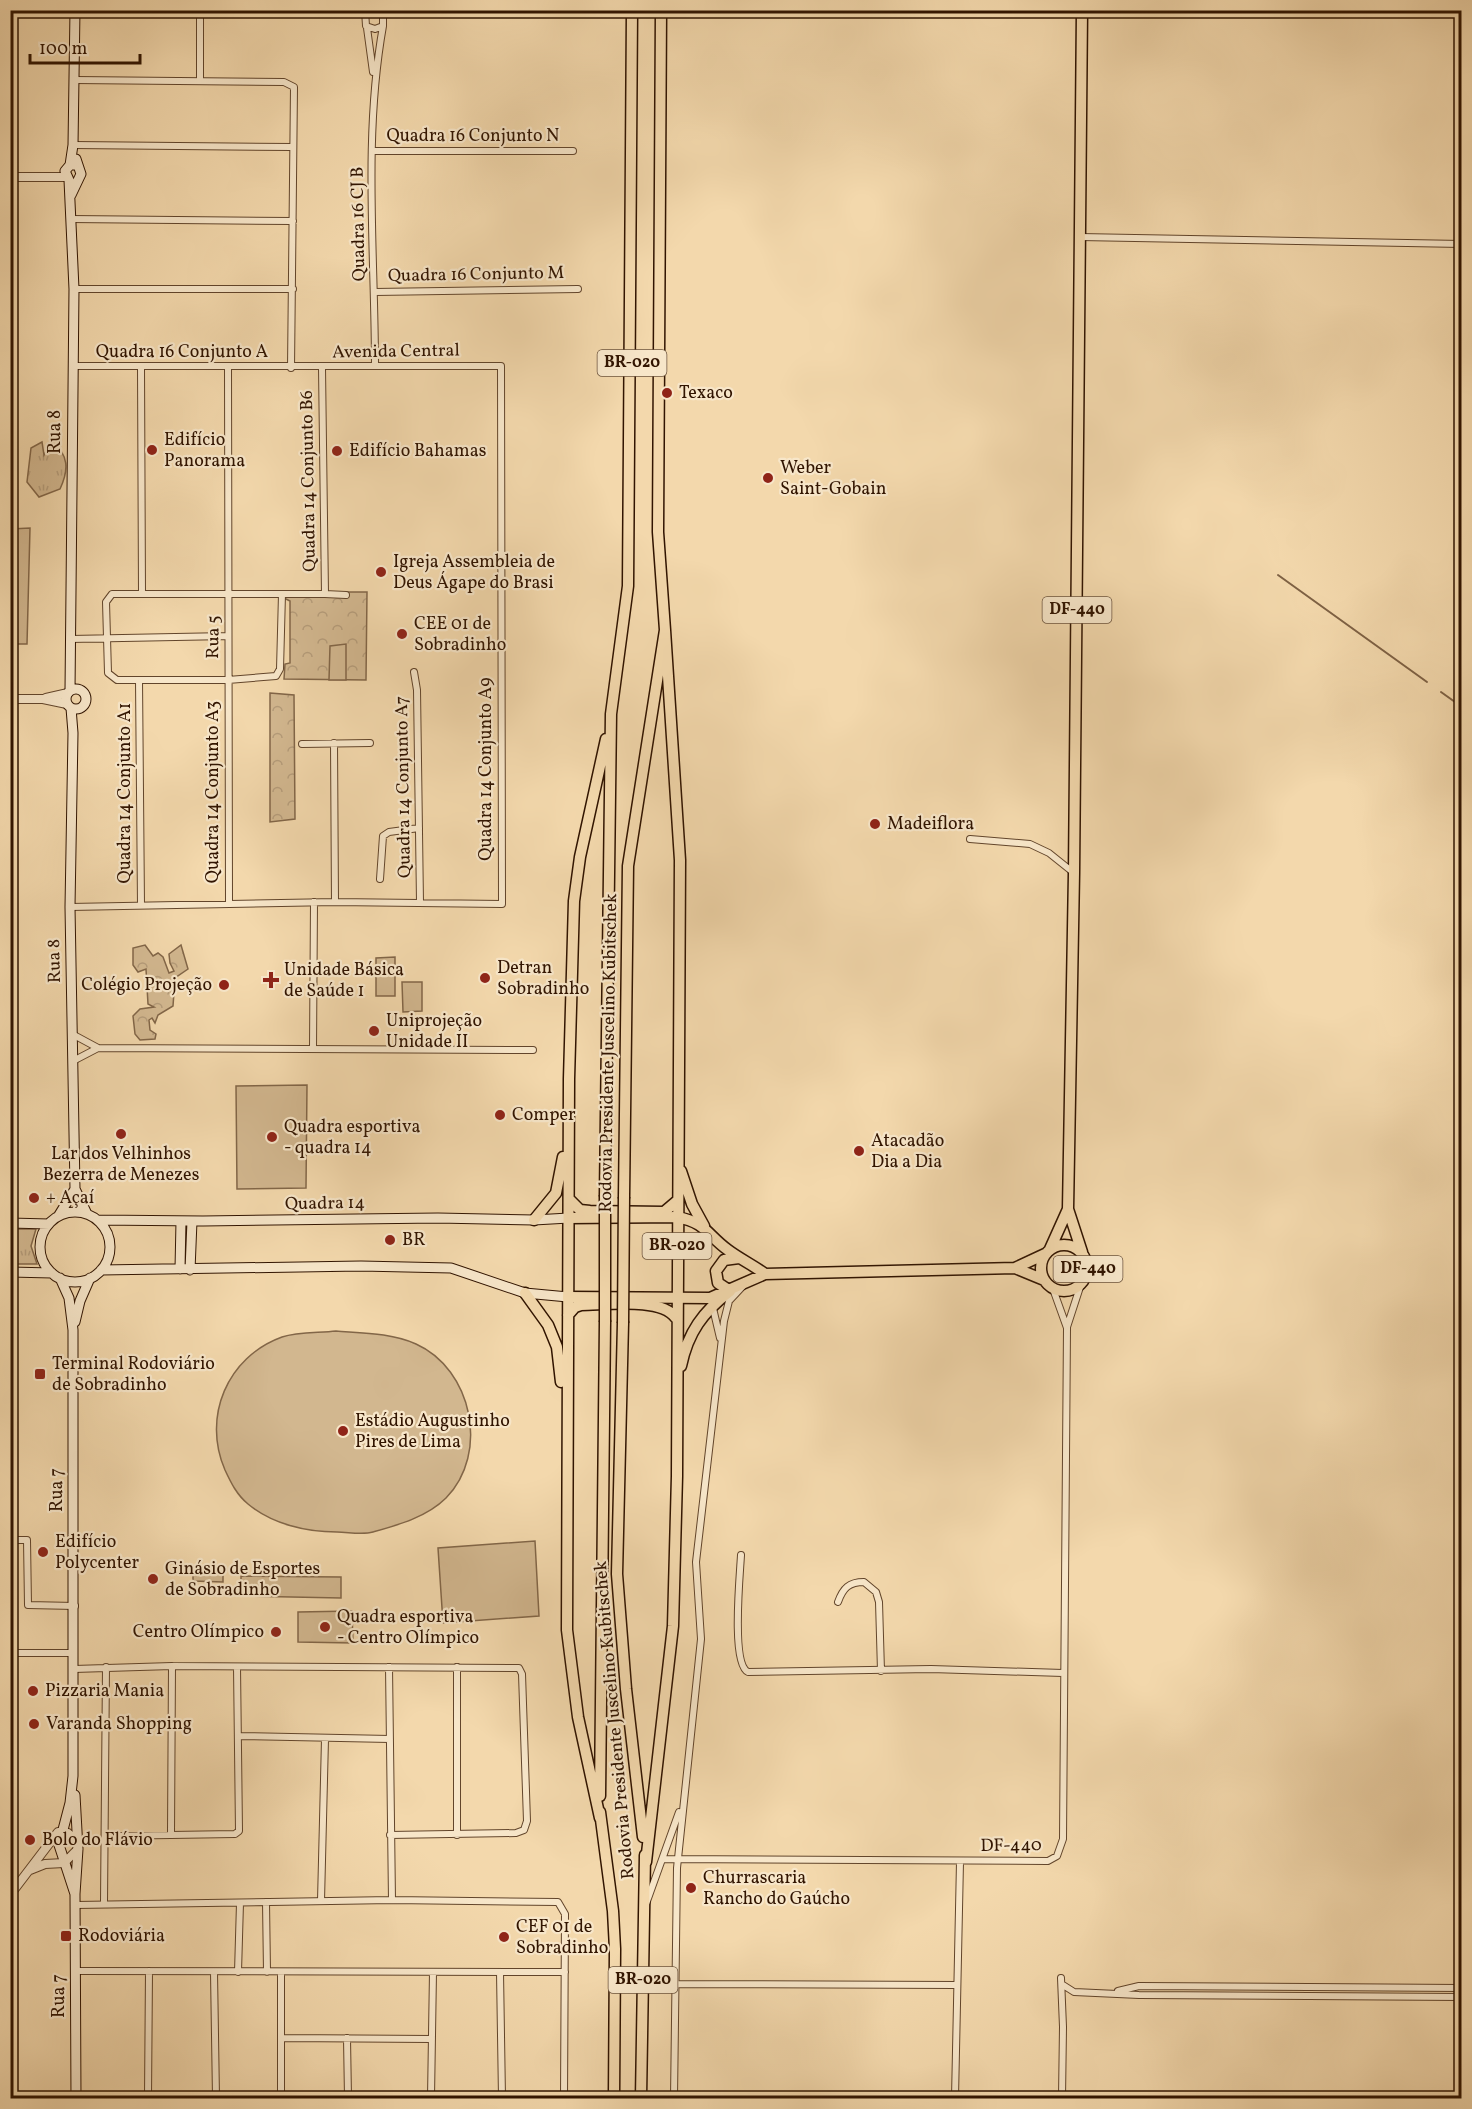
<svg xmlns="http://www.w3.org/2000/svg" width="1472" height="2109" font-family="Vollkorn,serif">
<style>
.grass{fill:url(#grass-tufts);stroke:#826648;stroke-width:1.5}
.forest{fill:url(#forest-crowns);stroke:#826648;stroke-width:1.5}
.garden{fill:#d2b78f;stroke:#826648;stroke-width:1.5}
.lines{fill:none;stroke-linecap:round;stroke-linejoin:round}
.stream{stroke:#7e6144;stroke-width:2}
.minor-casing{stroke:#62452b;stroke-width:8}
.tertiary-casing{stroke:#62452b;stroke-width:10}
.secondary-casing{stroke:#311400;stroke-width:11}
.primary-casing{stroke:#311400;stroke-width:13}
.trunk-casing{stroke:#311400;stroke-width:13}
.minor{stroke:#f7e6c9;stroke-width:6}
.tertiary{stroke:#f7e6c9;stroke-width:8}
.secondary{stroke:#f7e6c9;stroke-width:9}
.primary{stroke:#f3d8ac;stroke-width:10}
.trunk{stroke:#f3d8ac;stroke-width:10}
.trunk-bridge-casing{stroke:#311400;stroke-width:13;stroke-linecap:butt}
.trunk-bridge{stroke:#f3d8ac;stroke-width:10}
.poi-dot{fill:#8f2418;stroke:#f7e6c9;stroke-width:2}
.labels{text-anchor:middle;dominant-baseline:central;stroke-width:4.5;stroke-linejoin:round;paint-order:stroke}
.shield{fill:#f7e6c9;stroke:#6c533c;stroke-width:1.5}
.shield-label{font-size:16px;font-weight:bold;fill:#311400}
.street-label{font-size:18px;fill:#311400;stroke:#f7e6c9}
.poi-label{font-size:18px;fill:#311400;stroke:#f7e6c9;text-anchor:start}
</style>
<defs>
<pattern id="grass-tufts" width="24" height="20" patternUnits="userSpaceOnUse" patternTransform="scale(1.5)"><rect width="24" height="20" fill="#d2b78f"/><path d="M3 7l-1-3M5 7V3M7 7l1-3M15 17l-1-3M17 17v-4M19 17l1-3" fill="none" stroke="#b59c7a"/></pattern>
<pattern id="forest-crowns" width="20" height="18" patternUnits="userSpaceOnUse" patternTransform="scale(1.5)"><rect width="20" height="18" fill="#d2b78f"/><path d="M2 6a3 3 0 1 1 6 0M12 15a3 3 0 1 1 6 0" fill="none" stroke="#b59c7a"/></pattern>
</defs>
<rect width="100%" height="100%" fill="#f3d8ac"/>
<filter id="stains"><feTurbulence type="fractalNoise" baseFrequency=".00333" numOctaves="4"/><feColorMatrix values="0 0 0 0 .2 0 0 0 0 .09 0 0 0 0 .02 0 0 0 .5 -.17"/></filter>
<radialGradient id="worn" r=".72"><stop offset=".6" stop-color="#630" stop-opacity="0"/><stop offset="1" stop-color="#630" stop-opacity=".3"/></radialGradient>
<path class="grass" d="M51,441C69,454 69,470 60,489L39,497L27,482L31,448L42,442L44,455Z
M11,1229H36L31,1246L37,1264H11Z"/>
<path class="forest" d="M286,592H367L366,680L284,679L285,664L290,663V601L284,598Z
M270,693L294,695L295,819L270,822Z
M145,945L153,956L158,953L163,957L169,973L174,971L170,963L169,954L181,945L188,969L175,978L173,1006L158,1015L155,1023L152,1018L149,1020L150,1030L156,1034L155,1039L140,1040L135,1034L133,1016L140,1009L154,1007L148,1004L146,969L138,972L133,965V948Z"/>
<path class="garden" d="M30,528L27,644H11V529Z
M346,644V680H329L330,646Z
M395,957V996H376V958Z
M402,982H422V1011L403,1012Z
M307,1085L306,1188L237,1189L236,1086Z
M336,1331C362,1333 392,1333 416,1344C472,1369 490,1453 446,1498C427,1517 398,1525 373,1532C362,1535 348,1532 337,1532C306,1532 272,1524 248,1504C237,1495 231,1483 225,1470C202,1417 227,1357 282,1337C298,1332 319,1333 336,1331Z
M535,1541L539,1616L443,1623L438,1548Z
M193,1566L223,1567V1582L193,1581Z
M241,1576L341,1577V1598L241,1596Z
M352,1611L353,1643L298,1642V1612Z"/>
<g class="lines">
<path class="stream" d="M1278,575L1427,682
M1441,692L1462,707"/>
<g class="minor-casing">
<path id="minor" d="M200,10V80
M365,10L366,26L375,29L383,26V10
M367,28L373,72
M74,80L284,82L294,87L291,368
M73,145L293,147
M374,151H573
M70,219L293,221
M1080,237L1462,244
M74,289H293
M375,292L578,289
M228,366L229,903
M375,366C375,254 363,138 383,26
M141,367L142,594
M322,368L325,594
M282,594L280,669L276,676L228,680H117L108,673L106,602L112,594H325L346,595
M70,639L228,636
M414,672L417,690L420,902
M139,680L141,905
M334,743L335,902
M302,744L370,743
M970,839L1030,844L1049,853L1074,873
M380,879L383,836L389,832L419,828
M70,907L335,902L502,904L501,366H72
M72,1034L98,1048
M98,1048L533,1050
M313,1049L314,902
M73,1061L98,1048
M712,1304L720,1338
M1067,1327L1081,1284
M10,1540H27L28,1605L75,1606
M741,1555C740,1575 731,1664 748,1672L931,1669L1063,1673
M838,1602C843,1588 849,1582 864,1582L876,1592L879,1602L881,1671
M10,1653H74
M389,1667L392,1900
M74,1669L172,1666L519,1668L522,1674L527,1821L524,1830L516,1833L390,1835
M238,1736L390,1739
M171,1834L172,1666
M457,1835V1667
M106,1836L235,1834L239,1831L237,1667
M663,1859L1048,1861L1057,1856L1063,1839L1067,1328L1053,1289
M321,1901L325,1739
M266,1902L267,1972
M104,1903L106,1667
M646,1904L679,1812
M76,1905L392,1900L558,1902L565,1914L564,2098
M76,1971L565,1972
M214,1972L216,2098
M238,1972L240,1903
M281,1972V2098
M500,1972L502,2098
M1061,1978L1063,2027L1062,2098
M675,1984L957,1985
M1063,1985L1074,1992L1139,1995L1462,1997
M1118,1991L1139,1986L1462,1988
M282,2038L432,2039
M347,2038L348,2098
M148,2098L149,1971
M431,2098L433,1972
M674,2098L677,1868L701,1639L696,1562L724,1321L729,1301L743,1286
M955,2098L960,1862"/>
</g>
<g class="tertiary-casing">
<path id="tertiary" d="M10,177H66
M46,698L68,693
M10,699H43L67,704
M30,1870L45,1864L64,1863L78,1849
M10,1895L58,1832L68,1833L78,1841"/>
</g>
<g class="secondary-casing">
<path id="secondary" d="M70,165L73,145L75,10
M71,195L81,174L76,159
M66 699a10 10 0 1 1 20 0a10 10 0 1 1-20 0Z
M70,691L74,289L69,180L65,171L70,165H77
M71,708L73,733L70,907L75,1189L87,1214
M40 1247a35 35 0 1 1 70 0a35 35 0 1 1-70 0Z
M59,1215L75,1189
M98,1220L203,1221L438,1218L534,1220L569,1218
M10,1223L49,1224
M180,1269L181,1221
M101,1270L361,1266L451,1268L525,1293L568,1297
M190,1270L192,1221
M10,1272L52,1273
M60,1278L69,1298L73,1330V1776L70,1803L59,1845L75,1894
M75,1322L80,1301L90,1278
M75,1795L78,1849L75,1894L76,2098"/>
</g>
<g class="primary-casing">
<path id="primary" d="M569,1218L677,1217C707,1223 706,1234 728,1250C740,1259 753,1265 765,1274
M1041 1268a23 23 0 1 1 46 0a23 23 0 1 1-46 0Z
M1050,1249L1068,1209
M1082,1252L1068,1209L1074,873L1082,10
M1015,1268L1044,1280
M730,1291L718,1283L716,1271L724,1260L739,1258
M568,1297L710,1298L765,1274L1015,1268L1045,1254"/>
</g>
<g class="trunk-casing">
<path id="trunk" d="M681,1171L692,1204L704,1226
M605,1195L611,714L628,586L632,10
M624,1197L628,866L665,630L658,532L661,10
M569,1199L580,1210L590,1211L664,1212L677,1201
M534,1220L556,1193L563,1157
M525,1293L548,1325L557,1347L561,1382
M568,1315L575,1307L581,1305C606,1305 661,1297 676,1318
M623,1323L617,1574L626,1689L643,1837
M681,1366C688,1332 703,1312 730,1291
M600,1796L605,1322
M600,1812L613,1911L615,1949L614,2098
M600,1818L578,1717L567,1630L569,1079L574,901L580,857L606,739
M646,1862L673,1626L677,1476L680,860L665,630
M641,2098L645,1855"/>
</g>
<use href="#minor" class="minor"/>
<use href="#tertiary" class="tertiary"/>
<use href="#secondary" class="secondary"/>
<use href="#primary" class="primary"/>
<use href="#trunk" class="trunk"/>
<g class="trunk-bridge-casing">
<path id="trunk-bridge" d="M605,1322V1195
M623,1323L624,1197"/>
</g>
<use href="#trunk-bridge" class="trunk-bridge"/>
</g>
<g class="poi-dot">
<circle cx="667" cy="393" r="6"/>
<circle cx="152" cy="450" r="6"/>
<circle cx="337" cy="451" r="6"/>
<circle cx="768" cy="478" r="6"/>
<circle cx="381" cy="572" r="6"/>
<circle cx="402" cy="634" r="6"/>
<circle cx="875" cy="824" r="6"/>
<circle cx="485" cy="978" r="6"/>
<path d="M268 971h6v6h6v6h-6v6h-6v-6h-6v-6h6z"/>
<circle cx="224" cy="985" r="6"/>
<circle cx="374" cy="1031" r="6"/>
<circle cx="500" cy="1115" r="6"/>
<circle cx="121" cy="1134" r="6"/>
<circle cx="272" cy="1137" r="6"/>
<circle cx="859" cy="1151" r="6"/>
<circle cx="34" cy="1198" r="6"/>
<circle cx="390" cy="1240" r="6"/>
<rect x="34" y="1368" width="12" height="12" rx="3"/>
<circle cx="343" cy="1431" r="6"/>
<circle cx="43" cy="1552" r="6"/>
<circle cx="153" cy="1579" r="6"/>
<circle cx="325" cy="1627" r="6"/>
<circle cx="276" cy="1632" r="6"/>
<circle cx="33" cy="1691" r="6"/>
<circle cx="34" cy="1724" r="6"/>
<circle cx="30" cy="1840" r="6"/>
<circle cx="691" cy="1888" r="6"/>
<rect x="60" y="1930" width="12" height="12" rx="3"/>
<circle cx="504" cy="1937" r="6"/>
</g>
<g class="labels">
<g class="shield">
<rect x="597.5" y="350" width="69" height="26" rx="4.5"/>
<rect x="1042.5" y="597" width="69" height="26" rx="4.5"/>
<rect x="642.5" y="1233" width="69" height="26" rx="4.5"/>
<rect x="1053.5" y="1256" width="69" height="26" rx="4.5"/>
<rect x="608.5" y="1967" width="69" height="26" rx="4.5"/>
</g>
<g class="shield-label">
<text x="632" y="363">BR-020</text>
<text x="1077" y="610">DF-440</text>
<text x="677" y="1246">BR-020</text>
<text x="1088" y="1269">DF-440</text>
<text x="643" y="1980">BR-020</text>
</g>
<g class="street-label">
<text x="473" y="136">Quadra 16 Conjunto N</text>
<text transform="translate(359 224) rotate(-91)">Quadra 16 CJ B</text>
<text transform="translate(476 275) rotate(-1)">Quadra 16 Conjunto M</text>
<text x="182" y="352">Quadra 16 Conjunto A</text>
<text transform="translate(396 352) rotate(-1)">Avenida Central</text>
<text transform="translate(55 432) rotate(-90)">Rua 8</text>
<text transform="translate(309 481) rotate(-91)">Quadra 14 Conjunto B6</text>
<text transform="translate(214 637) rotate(-89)">Rua 5</text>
<text transform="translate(486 769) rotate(-90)">Quadra 14 Conjunto A9</text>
<text transform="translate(404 787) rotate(-91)">Quadra 14 Conjunto A7</text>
<text transform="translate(213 792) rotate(-90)">Quadra 14 Conjunto A3</text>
<text transform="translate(125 793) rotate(-90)">Quadra 14 Conjunto A1</text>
<text transform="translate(55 961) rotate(-91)">Rua 8</text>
<text transform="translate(609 1053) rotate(-89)">Rodovia Presidente Juscelino Kubitschek</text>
<text transform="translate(325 1204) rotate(-1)">Quadra 14</text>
<text transform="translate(57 1490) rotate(-90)">Rua 7</text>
<text transform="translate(615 1720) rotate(-95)">Rodovia Presidente Juscelino Kubitschek</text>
<text transform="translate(1011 1846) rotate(-1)">DF-440</text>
<text transform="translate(59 1996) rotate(-90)">Rua 7</text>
</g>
<g class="poi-label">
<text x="679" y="393">Texaco</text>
<text x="164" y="440">Edifício<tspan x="164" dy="21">Panorama</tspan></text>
<text x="349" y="451">Edifício Bahamas</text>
<text x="780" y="468">Weber<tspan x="780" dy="21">Saint-Gobain</tspan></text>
<text x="393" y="562">Igreja Assembleia de<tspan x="393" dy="21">Deus Ágape do Brasi</tspan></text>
<text x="414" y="624">CEE 01 de<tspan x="414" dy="21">Sobradinho</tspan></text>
<text x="887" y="824">Madeiflora</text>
<text x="497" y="968">Detran<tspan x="497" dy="21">Sobradinho</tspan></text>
<text x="284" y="970">Unidade Básica<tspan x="284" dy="21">de Saúde 1</tspan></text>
<text x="212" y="985" text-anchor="end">Colégio Projeção</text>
<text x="386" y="1021">Uniprojeção<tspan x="386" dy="21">Unidade II</tspan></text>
<text x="512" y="1115">Comper</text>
<text x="284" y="1127">Quadra esportiva<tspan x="284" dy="21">- quadra 14</tspan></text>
<text x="871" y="1141">Atacadão<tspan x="871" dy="21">Dia a Dia</tspan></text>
<text x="121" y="1154" text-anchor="middle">Lar dos Velhinhos<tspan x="121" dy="21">Bezerra de Menezes</tspan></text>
<text x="46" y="1198">+ Açaí</text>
<text x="402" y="1240">BR</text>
<text x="52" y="1364">Terminal Rodoviário<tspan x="52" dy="21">de Sobradinho</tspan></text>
<text x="355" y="1421">Estádio Augustinho<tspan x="355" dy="21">Pires de Lima</tspan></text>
<text x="55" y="1542">Edifício<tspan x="55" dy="21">Polycenter</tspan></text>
<text x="165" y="1569">Ginásio de Esportes<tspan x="165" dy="21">de Sobradinho</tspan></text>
<text x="337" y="1617">Quadra esportiva<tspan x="337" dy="21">- Centro Olímpico</tspan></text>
<text x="264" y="1632" text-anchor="end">Centro Olímpico</text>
<text x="45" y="1691">Pizzaria Mania</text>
<text x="46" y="1724">Varanda Shopping</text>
<text x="42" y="1840">Bolo do Flávio</text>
<text x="703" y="1878">Churrascaria<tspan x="703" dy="21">Rancho do Gaúcho</tspan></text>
<text x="516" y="1927">CEF 01 de<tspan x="516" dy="21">Sobradinho</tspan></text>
<text x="78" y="1936">Rodoviária</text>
</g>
</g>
<rect width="1472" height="2109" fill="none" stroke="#f3d8ac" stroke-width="36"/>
<rect x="12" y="12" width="1448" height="2085" fill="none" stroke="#311400" stroke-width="3"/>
<rect x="18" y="18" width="1436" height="2073" fill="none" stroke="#311400" stroke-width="1.5"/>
<path d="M30 54v9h110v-9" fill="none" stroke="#311400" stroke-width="3"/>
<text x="39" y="54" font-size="18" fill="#311400" stroke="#f7e6c9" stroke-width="4.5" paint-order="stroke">100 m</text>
<rect width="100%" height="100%" filter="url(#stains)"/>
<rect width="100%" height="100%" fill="url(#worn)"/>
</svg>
